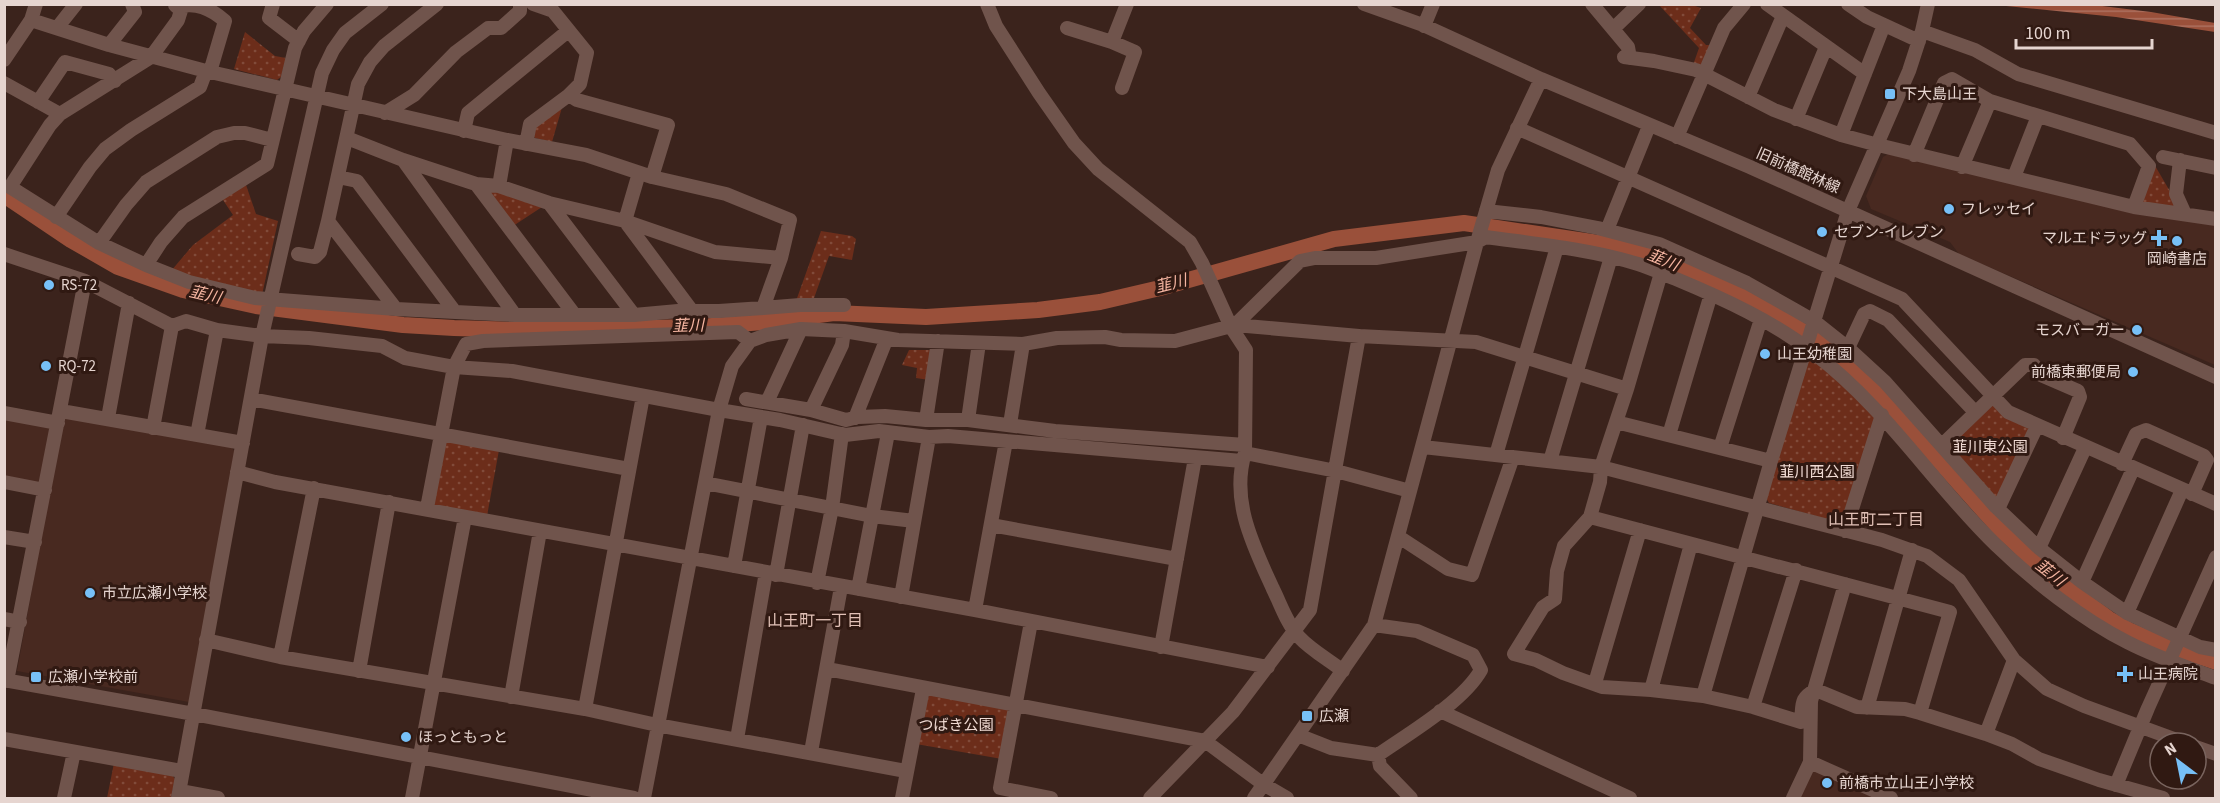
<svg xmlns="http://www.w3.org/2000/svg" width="2220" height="803" font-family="'Source Sans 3','Noto Sans JP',sans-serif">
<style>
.built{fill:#482920}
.grass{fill:url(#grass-dots)}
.water{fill:url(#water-rules)}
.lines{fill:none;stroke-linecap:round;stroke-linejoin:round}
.river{stroke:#9a503a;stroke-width:16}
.minor{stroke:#70544c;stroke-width:14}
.poi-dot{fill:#77c0f7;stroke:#301912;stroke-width:2}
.labels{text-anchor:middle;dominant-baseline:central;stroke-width:6;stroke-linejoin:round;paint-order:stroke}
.poi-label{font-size:15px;fill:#e6d5d0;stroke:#301912;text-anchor:start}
.street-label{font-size:15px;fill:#e6d5d0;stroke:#301912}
.park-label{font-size:15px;fill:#f0dad3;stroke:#301912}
.water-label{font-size:16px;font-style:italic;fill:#f5b5a1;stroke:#301912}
.neighbourhood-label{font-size:16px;fill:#e1c0b6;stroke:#301912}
</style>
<defs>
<pattern id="grass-dots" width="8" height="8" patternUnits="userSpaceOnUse" patternTransform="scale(1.5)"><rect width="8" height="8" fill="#6c2d1a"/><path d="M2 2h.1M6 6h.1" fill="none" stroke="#814b3a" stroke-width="1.8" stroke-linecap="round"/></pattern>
<pattern id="water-rules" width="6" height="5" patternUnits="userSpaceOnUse" patternTransform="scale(1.5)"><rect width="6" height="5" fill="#9a503a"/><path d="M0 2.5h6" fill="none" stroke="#ad705f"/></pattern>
</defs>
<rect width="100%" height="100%" fill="#3b231c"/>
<path class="built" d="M1890,153L2215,224V365L1959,254L1950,242L1871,209L1866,196L1883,157Z
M4,416L54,425L43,481L38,484L5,478Z
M68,416L231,447L236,453L189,702L17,671L63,419Z
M1811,768L1883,798H1798Z"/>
<path class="grass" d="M1659,5H1692L1701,8L1690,28L1706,45H1712L1704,63L1698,67L1693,65L1699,48Z
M245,32L275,56L286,58L281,77L277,80L234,69Z
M563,104L552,142L535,138L533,135L535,128Z
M2154,164L2178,205L2175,209L2143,204L2141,200Z
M245,182L256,214L278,221L262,295L171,271L193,245L233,215L221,197Z
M493,189L542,207L513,226L488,195Z
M821,231L852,236L856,239L852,260L829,256L813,301H796Z
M909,350H932L929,380L916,378L917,368L902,365Z
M1813,358L1875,416L1846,519L1840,523L1769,503L1766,498L1808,360Z
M1991,403L2029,426L2031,431L2000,499H1994L1950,448V442Z
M450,440L499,450L487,516L435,507L432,503L444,443Z
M929,694L1007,709L1011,714L1002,759L916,744Z
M114,763L172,775L175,779L171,798H107Z"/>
<path class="water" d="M2086,4L2151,12L2215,23V32L2116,17L1996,5Z"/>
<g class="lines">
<path class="river" d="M4,195L71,240L118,267L183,290L256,306L403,325L454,328L521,330L699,327L765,322L834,313L926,317L1038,310L1100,302L1160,288L1334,239L1464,223L1632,248L1663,258L1766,307L1834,352L1881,396L1999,528L2046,572L2109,619L2129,630L2157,642L2216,662"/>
<path class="minor" d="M273,4L269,18L299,41
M533,4L553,11L587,53L580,84L569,95L577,100L668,125L652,177
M987,4L996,26L1039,93L1074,143L1098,169L1190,242L1202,263L1231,327L1246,350L1245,453C1230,501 1254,547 1273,589C1281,605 1287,624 1299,637C1311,650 1329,660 1343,671
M1364,4L1423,25L1541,79L1750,167L2216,377
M1592,4L1628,47L1630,58
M1767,4L1865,74
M1848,4L1867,17L1919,41
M175,5L177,7C196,2 210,8 225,21L210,72
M31,20L36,4
M1424,26L1433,4
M57,28L76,4
M1067,28L1112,42L1135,52L1122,88
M1613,29L1639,4
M1922,31L1975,50L2018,74L2216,133
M1112,42L1127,4
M109,45L135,12L132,4
M1624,57L1654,61L1696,70L1774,110L1841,135L1878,145L2134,207L2216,219
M4,60L31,20L109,45L206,71L507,140L586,155L652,177L726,194L790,220L781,258L763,308L719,311H678L634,315H515L396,309L255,298L189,282L146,265L99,243L10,187L50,125L60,114L4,83
M1748,97L1783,16
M38,102L65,62L109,74L115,81
M385,113L414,95L456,52L488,28H501L520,11V4
M60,114L151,57L178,20L183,4
M1796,119L1826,47
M1517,128L1902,299L2008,412L2216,504
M464,131L468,113L568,31
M1841,135L1884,25
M1677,137L1724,28L1744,4
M347,138L403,160L476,184L499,186L549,203L625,221L715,252L781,258
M526,144L530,124L569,95
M1914,155L1944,83L1952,79L1990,101L2130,144L2149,166L2134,207
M2163,157L2216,168
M403,160L515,315
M2180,160L2176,194L2185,214
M1962,167L1990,101
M639,173L625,221L692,311
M338,177L357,181L455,312
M2014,177L2038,116
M476,184L574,314
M499,186L507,140
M549,203L634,315
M1486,211L1541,217L1598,228L1659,244L1747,283L1795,310L1814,321L1848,348L1885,382L1996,507L2039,548L2082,582L2127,613L2200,647L2216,650
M56,217L90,167L105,149L131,130L200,87L206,71
M1607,230L1649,126
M99,243L126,205L146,182L217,137L234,133H245L272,140
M4,254L85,281
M298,254L315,257L320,252L328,221
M146,265L161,242L183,217L267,164L295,48L304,31L327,4
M1661,273L1627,389L1601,467L1600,482L1590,517L1564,546L1557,571L1555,599L1543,607L1514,654L1536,660L1563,673L1602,687L1651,690L1703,696L1753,707L1801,722C1803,705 1799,698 1816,690L1857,707L1905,709L1920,713L1986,734L2012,744L2039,759L2099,780L2163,798
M763,308L800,305H844
M396,309L328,221L358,84L370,62L384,46L437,4
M1235,325L1359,336L1476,342L1627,389
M1848,348L1864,314L1870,311L1888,320L1975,412
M251,399L629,469
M746,399L811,410L846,420L858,417L885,416L926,420H968L1055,431L1245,445
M767,402L801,329
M811,410L842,345L844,331
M61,411L243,443
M4,413L58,423
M108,418L129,303
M855,418L887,338
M926,420L938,341
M968,420L979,343
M1616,422L1771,461
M1010,424L1023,344
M153,428L172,326
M197,435L217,330
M1669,435L1711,294
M1942,445L2025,365H2034L2041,375L2078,391L2080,397L2063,438
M1423,447L1601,467L1882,540L1927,556L1959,580L2014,660L2047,689L2084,706L2185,743
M1720,448L1761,319
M1245,453L1336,471L1410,491
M1496,455L1557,247
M1550,461L1611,257
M2122,464L2136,434L2146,430L2204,456L2207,460L2192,494
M237,472L275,482L975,610L1268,667
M4,482L45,490
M705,483L872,516L914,521
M427,508L454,367L466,344L483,341L738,332L750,341
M1998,509L2037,426
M1590,517L1950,612L1920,713
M991,525L1177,559
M1845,531L1882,415
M4,537L35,542
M1399,537L1448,569L1472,575L1513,457
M2039,548L2085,448
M734,566L761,417
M776,575L803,425
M2082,582L2133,469
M817,583L832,508L842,434
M858,589L888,433
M901,597L929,437
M975,610L1006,441
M2127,613L2182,490
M4,619L20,622
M1031,622L1000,788L1051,798
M206,640L280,657L585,709L657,725L906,771
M1161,647L1195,458
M280,657L314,488
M827,669L1205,741L1263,784L1287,798
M359,671L389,502
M4,680L194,714L634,798
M7,681L85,281L172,326L186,321L217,330L262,336L309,338L382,346L405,358L454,367L512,371L719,410L780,420L845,435L879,431L929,437L948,436L1242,461
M1595,683L1640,530
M1651,690L1691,544
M1703,696L1771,461L1848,211L1909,71L1922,31L1928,4
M511,697L540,531
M1753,707L1796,570
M1867,708L1912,550
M585,709L643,396
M1440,711L1630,798
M1986,734L2014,660
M1298,735L1331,748L1378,755C1408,734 1463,702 1481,670L1473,655L1417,631L1374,625
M4,739L182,771
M737,739L766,572
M2196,747L2216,754
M811,752L841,587
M1378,755L1380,766L1411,798
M1810,762L1891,798
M2116,785L2148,708L2216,557
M180,791L218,798
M64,798L74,752
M178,798L262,336L322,73L333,50L345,33L382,4
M412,798L465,517
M644,798L719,410L732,366L750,341L766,335L801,329L844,331L898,340L1023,344L1057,338L1105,337L1121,340L1175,341L1235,325L1300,261L1315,258H1376L1477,242L1486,237C1537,244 1589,249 1638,264C1651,268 1663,274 1676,279C1724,299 1774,322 1815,354C1886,408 1933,484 1996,545C2032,580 2083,620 2127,642C2156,657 2186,667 2216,678
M902,798L923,689
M1150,798L1233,712L1310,610L1359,336
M1254,798L1374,625L1477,242L1498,170L1541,79
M1793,798L1810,762L1811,701L1845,584"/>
</g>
<g class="poi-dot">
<rect x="1884" y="88" width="12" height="12" rx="3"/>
<circle cx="1949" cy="209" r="6"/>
<circle cx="1822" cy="232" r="6"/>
<path d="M2156 229h6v6h6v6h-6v6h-6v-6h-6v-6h6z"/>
<circle cx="2177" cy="241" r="6"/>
<circle cx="49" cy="285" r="6"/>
<circle cx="2137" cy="330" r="6"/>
<circle cx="1765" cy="354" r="6"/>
<circle cx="46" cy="366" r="6"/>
<circle cx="2133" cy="372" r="6"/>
<circle cx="90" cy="593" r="6"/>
<path d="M2122 665h6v6h6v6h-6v6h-6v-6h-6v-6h6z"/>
<rect x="30" y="671" width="12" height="12" rx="3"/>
<rect x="1301" y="710" width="12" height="12" rx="3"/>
<circle cx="406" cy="737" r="6"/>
<circle cx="1827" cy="783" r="6"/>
</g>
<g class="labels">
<g class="poi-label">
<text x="1902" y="94">下大島山王</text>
<text x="1961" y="209">フレッセイ</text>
<text x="1834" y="232">セブン-イレブン</text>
<text x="2147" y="238" text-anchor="end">マルエドラッグ</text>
<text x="2177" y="259" text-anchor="middle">岡崎書店</text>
<text x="61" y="285">RS-72</text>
<text x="2125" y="330" text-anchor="end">モスバーガー</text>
<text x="1777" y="354">山王幼稚園</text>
<text x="58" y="366">RQ-72</text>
<text x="2121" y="372" text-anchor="end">前橋東郵便局</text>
<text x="102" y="593">市立広瀬小学校</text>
<text x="2138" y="674">山王病院</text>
<text x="48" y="677">広瀬小学校前</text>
<text x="1319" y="716">広瀬</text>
<text x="418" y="737">ほっともっと</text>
<text x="1839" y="783">前橋市立山王小学校</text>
</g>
<g class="street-label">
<text transform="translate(1798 171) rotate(24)">旧前橋館林線</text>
</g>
<g class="park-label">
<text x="1990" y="447">韮川東公園</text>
<text x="1817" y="472">韮川西公園</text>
<text x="956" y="725">つばき公園</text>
</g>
<g class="water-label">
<text transform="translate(1663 260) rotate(22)">韮川</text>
<text transform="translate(1171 284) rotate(-14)">韮川</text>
<text transform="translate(205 295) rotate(13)">韮川</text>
<text transform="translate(688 326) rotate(-2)">韮川</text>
<text transform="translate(2050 573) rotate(38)">韮川</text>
</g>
<g class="neighbourhood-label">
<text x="1876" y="520">山王町二丁目</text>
<text x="815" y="621">山王町一丁目</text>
</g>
</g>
<rect width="2220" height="803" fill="none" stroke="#e6d5d0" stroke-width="12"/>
<g transform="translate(2178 761) rotate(328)"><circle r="28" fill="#301912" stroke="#79645e" stroke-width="1.5"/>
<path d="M0-4.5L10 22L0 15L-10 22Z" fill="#77c0f7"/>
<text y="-9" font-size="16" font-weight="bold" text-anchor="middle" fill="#e6d5d0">N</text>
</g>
<path d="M2016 39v9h136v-9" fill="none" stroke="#e6d5d0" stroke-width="3"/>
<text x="2025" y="39" font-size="18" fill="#e6d5d0" stroke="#301912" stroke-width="4.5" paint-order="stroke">100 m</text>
</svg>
